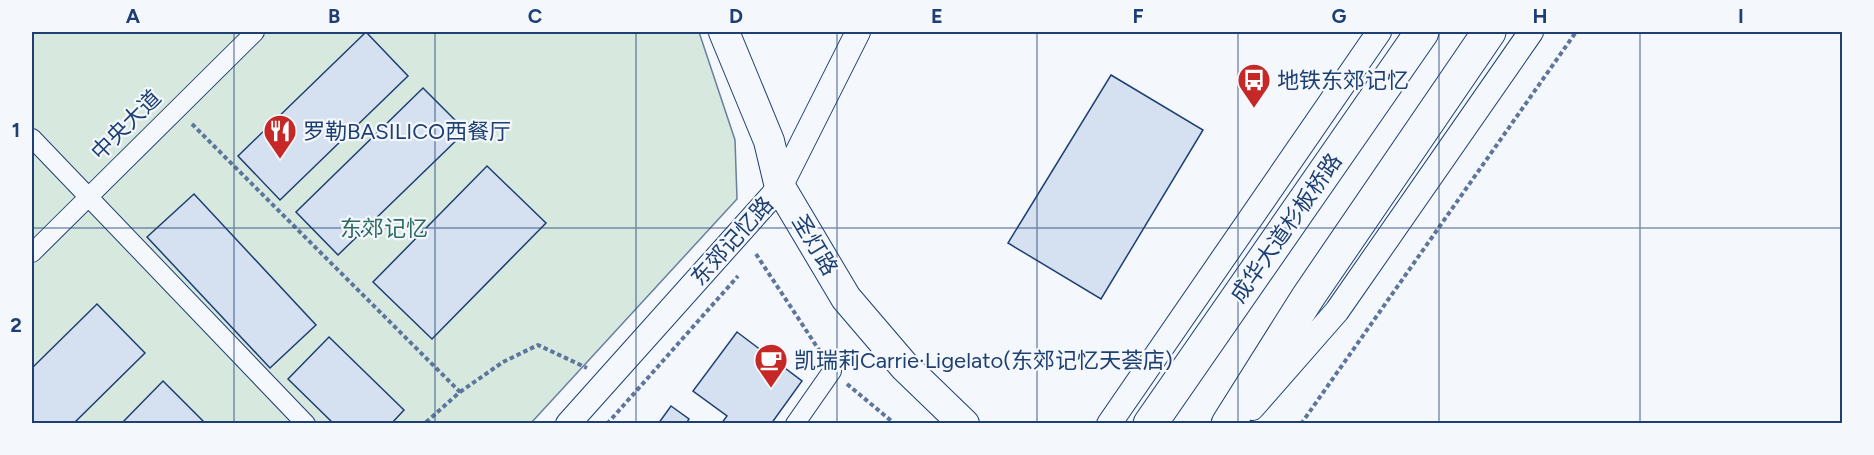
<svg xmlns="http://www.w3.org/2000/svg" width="1874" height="455" font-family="Figtree,'Noto Sans SC',sans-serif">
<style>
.green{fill:#d7e8df;stroke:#687fa3;stroke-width:1.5}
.building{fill:#d5e0f0;stroke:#1d3f73;stroke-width:1.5}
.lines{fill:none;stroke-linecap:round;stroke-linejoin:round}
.pedestrian-casing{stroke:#1d3f73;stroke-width:20}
.minor-casing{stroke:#1d3f73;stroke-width:26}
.tertiary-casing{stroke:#1d3f73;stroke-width:32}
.primary-casing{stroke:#1d3f73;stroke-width:35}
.path{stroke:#5e769c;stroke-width:4;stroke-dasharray:4.5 3;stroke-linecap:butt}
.pedestrian{stroke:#f4f7fb;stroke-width:18}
.minor{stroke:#f4f7fb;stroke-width:24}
.tertiary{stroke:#f4f7fb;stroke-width:30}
.primary{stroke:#f4f7fb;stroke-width:33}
.grid{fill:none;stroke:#1d3f73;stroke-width:1.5;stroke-opacity:0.55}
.labels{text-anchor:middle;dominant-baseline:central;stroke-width:4.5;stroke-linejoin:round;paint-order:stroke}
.poi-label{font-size:22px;fill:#1d3f73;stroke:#f4f7fb;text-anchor:start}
.street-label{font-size:22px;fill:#1d3f73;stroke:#f4f7fb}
.park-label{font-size:22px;fill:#2c6c60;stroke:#f4f7fb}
.neatline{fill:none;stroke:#1d3f73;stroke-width:2}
.grid-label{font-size:20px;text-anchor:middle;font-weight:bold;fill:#1d3f73}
</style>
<rect width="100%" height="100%" fill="#f4f7fb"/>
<path class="green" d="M32,32H699L735,140L737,199L531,423H32Z"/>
<path class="building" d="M366,32L408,76L280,200L238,156Z
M1111,75L1203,130L1101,299L1008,243Z
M423,88L466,131L338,255L296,212Z
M487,166L546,223L432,339L373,282Z
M194,194L316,325L270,368L147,237Z
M97,304L145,353L73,424H32V368Z
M737,332L802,381L771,424H721L727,416L693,391Z
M329,337L404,410L391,424H334L288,379Z
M163,381L206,424H121Z
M671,406L689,419L686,424H658Z"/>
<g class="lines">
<g class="pedestrian-casing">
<path id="pedestrian" d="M32,138L306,424
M32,253L255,32
M795,424L832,371"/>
</g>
<g class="minor-casing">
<path id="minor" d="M1252,408L1337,311L1531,32
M568,424L780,187L858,32
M1109,424L1379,32"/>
</g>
<g class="tertiary-casing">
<path id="tertiary" d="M724,32L769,141L780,187L846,298L905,367L964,424"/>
</g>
<g class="primary-casing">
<path id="primary" d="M1150,424L1422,32
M1228,424L1308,297L1489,32"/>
</g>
<path class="path" d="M192,124L460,392L424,424
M756,254L821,353
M847,384L895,424
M460,392L503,362L538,345L587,368
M607,424L738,276
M1301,424L1576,32"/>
<use href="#pedestrian" class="pedestrian"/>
<use href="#minor" class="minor"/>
<use href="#tertiary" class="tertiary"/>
<use href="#primary" class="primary"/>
</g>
<path class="grid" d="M234,32V424M435,32V424M636,32V424M837,32V424M1037,32V424M1238,32V424M1439,32V424M1640,32V424M32,228H1842"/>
<defs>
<g id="bus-pin" transform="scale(1.725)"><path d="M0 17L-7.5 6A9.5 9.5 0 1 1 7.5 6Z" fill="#c62828" stroke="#f4f7fb"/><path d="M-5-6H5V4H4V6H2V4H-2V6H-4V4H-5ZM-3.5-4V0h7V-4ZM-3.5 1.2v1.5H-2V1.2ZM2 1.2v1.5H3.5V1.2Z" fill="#fff"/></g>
<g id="restaurant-pin" transform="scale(1.725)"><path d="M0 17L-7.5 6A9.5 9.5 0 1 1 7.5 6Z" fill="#c62828" stroke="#f4f7fb"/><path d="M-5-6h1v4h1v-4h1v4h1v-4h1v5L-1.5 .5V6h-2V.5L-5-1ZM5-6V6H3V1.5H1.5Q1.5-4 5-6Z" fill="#fff"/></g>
<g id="cafe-pin" transform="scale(1.725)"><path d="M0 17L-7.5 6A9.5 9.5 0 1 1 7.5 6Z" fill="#c62828" stroke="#f4f7fb"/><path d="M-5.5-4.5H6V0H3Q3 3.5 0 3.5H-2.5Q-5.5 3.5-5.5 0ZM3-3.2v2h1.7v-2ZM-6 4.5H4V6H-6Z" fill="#fff"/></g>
</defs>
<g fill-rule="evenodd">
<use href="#bus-pin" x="1254" y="80"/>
<use href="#restaurant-pin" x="280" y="131"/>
<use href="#cafe-pin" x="771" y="360"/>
</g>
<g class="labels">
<g class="poi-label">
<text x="1277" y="80">地铁东郊记忆</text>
<text x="303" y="131">罗勒BASILICO西餐厅</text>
<text x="794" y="360">凯瑞莉Carrie·Ligelato(东郊记忆天荟店)</text>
</g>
<g class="street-label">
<text transform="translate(126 125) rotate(-45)">中央大道</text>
<text transform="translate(1286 228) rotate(-55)">成华大道杉板桥路</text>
<text transform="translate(732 241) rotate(-48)">东郊记忆路</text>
<text transform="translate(815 245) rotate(59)">圣灯路</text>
</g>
<g class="park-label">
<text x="384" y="228">东郊记忆</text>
</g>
</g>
<rect width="1874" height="455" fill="none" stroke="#f4f7fb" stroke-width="66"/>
<rect x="33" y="33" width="1808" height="389" class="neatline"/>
<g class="grid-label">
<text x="133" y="23">A</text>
<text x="334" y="23">B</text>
<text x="535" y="23">C</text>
<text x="736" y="23">D</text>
<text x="937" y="23">E</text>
<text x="1138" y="23">F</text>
<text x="1339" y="23">G</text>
<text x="1540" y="23">H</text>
<text x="1741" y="23">I</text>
<text x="16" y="137">1</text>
<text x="16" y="332">2</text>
</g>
</svg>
